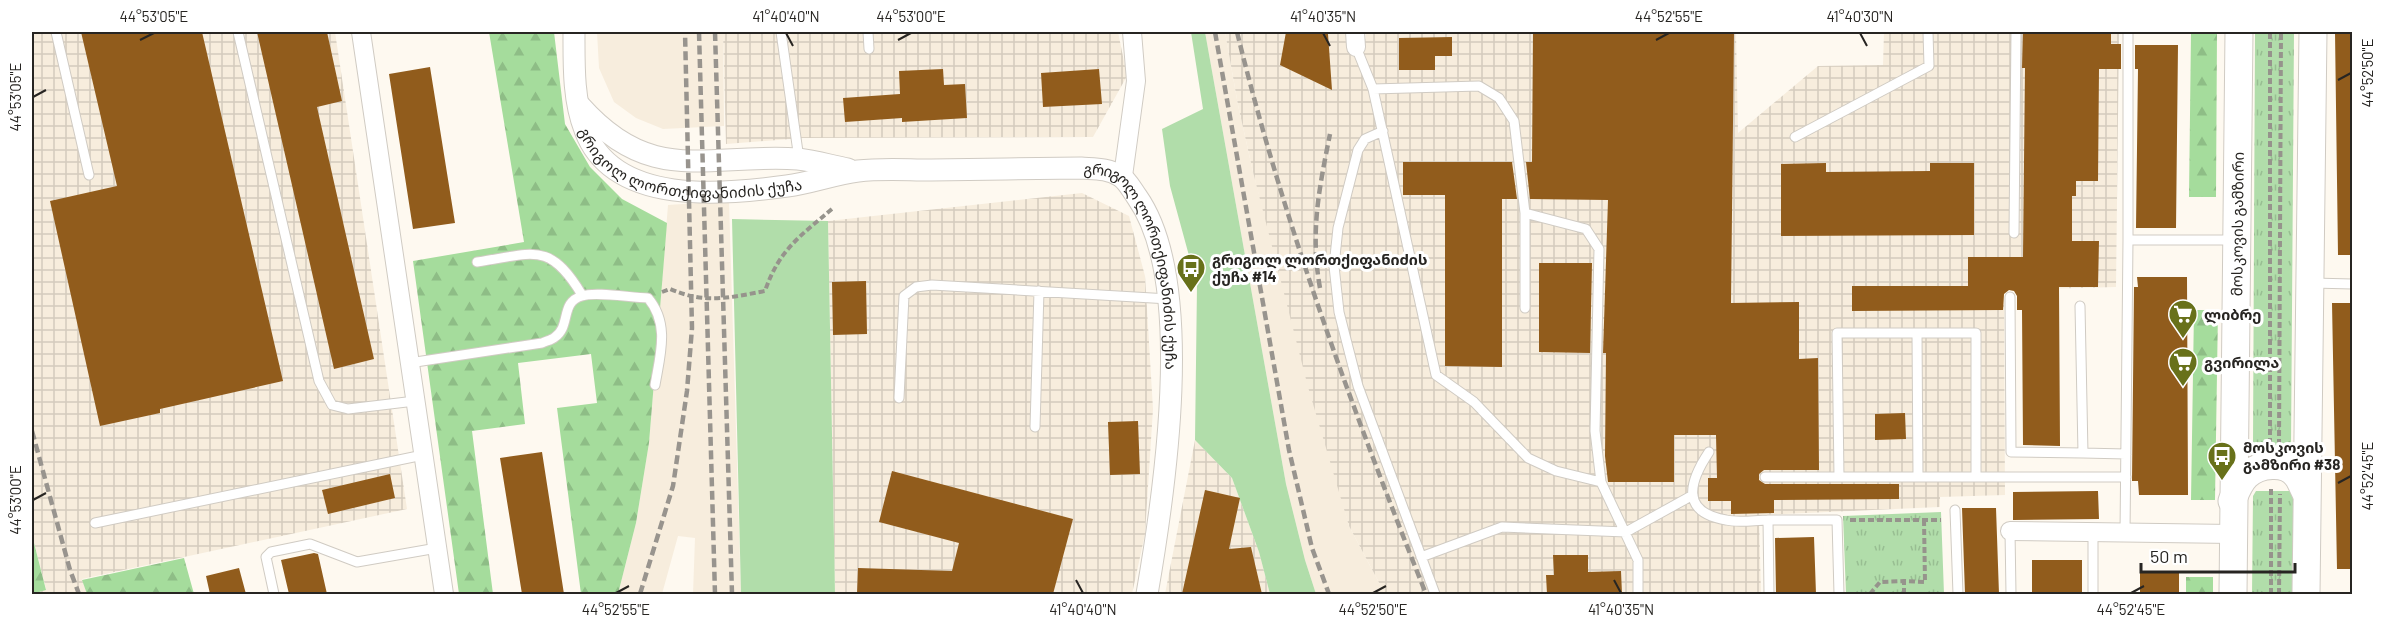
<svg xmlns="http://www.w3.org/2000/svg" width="2384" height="626" font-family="Barlow,'Noto Sans Georgian',sans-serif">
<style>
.built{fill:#f7eddd}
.industrial{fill:url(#industrial-grid)}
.green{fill:#b1ddaa}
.forest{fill:url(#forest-firs)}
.park{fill:url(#park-tufts)}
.building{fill:#915c1c}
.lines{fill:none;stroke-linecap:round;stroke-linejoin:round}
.service-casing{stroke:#d0cbc3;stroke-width:11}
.minor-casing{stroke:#d0cbc3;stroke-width:20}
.tertiary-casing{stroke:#d0cbc3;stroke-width:23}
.primary-casing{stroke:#d0cbc3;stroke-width:29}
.path{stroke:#96938c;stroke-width:4;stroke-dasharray:6 3;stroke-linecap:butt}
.service{stroke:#fff;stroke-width:9}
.minor{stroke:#fff;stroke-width:18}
.tertiary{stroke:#fff;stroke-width:21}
.primary{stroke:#fff;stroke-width:27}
.rail{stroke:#98948e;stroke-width:4.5;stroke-dasharray:9 4.5;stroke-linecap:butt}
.ticks{fill:none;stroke:#272522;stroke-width:2}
.labels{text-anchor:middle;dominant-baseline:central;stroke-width:6;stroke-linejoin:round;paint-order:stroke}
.street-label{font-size:15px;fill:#272522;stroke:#fff}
.poi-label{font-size:15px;font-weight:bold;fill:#272522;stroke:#fff;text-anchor:start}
.neatline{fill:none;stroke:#272522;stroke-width:2}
.ticks-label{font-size:15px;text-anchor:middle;fill:#272522}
</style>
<defs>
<pattern id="industrial-grid" width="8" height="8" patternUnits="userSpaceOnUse" patternTransform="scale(1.5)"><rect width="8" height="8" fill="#f7eddd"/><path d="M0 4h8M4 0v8" fill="none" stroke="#d4cbbd"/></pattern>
<pattern id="forest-firs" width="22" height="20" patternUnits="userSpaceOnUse" patternTransform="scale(1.5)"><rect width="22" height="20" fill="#a5dc9c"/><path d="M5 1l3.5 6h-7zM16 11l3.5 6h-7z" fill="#8ebd86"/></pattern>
<pattern id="park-tufts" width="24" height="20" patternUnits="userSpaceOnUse" patternTransform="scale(1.5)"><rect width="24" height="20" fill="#b1ddaa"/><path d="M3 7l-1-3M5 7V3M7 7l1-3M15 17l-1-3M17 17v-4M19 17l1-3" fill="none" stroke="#98be92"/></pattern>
</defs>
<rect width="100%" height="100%" fill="#fef9f0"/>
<path class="built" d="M597,32H723L724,126L663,129L636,118L614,102L599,68Z
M1205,32H1225L1238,105L1253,172L1349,526L1385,594H1316L1305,560L1286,484Z
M729,201L741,594H693L695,538L678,536L662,594H618L636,523L649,443L668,205Z"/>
<path class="industrial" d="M32,32H335L407,509L82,579L87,594H32L46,589L32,535Z
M723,32H1118L1127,76L1093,137L803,138L726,144Z
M1225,32H1345L1346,43L1366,39V32H1736L1738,133L1818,66L1883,65L1884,32H2119L2116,287L2004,290L2005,495L1940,497V507L1759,515L1761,594H1385L1349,526L1308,387L1253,172L1238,105Z
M1082,193L1129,216L1145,276L1153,409L1145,534L1132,594H835L828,221Z
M1195,440L1232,478L1259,552L1270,594H1165Z"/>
<path class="green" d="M1191,32H1205L1286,484L1305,560L1316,594H1270L1259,552L1232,478L1195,440L1197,285L1170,186L1162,129L1203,109Z
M732,219L828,221L835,594H741Z"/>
<path class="forest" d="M489,32H554L565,124L590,167L622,199L667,223L649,443L636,523L618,594H581L557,408L597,403L591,354L518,363L525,424L472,431L493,594H459L413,261L524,242Z
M2191,32H2217L2216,197H2189Z
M2194,310H2218L2215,500H2191Z
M32,535L46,590L32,594Z
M184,558L194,594H87L82,580Z
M2186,577H2213V594H2186Z"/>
<path class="park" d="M2255,32H2294L2291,448L2286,451L2260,453L2253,446Z
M2256,491H2292L2294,493L2295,594H2252L2253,496Z
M1941,512L1944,594H1846L1843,516Z"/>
<path class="building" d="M81,32H202L283,381L160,409V413L100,426L50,201L117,186Z
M257,32H327L342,101L317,107L374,359L334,369Z
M1286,32L1328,34L1332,90L1280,65Z
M1533,32H1734L1731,303L1799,302V359L1818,358L1819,470H1764L1759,474V480L1765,484H1899V499L1774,500V513L1731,514V501H1708V478H1717L1716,435H1674V482H1608L1605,456L1606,353H1603L1608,200L1530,199L1526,162H1532Z
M2023,32H2111V44H2121V69H2099L2098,181H2076V196H2072V241H2099L2098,287H2059L2060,446L2023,445L2022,310H2017V296L2014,291L2009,290L2004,294L2003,310L1852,311V286H1968V257H2023L2025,68H2022Z
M2335,32H2352V255H2338Z
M1452,37V56H1435V70H1399V38Z
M2135,45H2178L2176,228H2136L2138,69H2135Z
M430,67L455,223L413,229L389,74Z
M943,69L944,85L965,84L967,118L902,122V118L845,122L843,98L900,94L899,71Z
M1099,69L1102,104L1043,107L1041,73Z
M1403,162H1512L1517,199H1502V367L1445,366V195H1403Z
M1826,163V172L1930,171V163H1974V235L1781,236V164Z
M1539,263H1592L1590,353L1539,352Z
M2137,277H2187L2188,495H2139L2138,481H2132L2134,287H2138Z
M866,281L867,334L833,335L832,282Z
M2332,303H2352V569H2337Z
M1905,413L1906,439L1875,440V414Z
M1138,421L1140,474L1110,475L1108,422Z
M542,452L564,594H522L500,458Z
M892,471L1073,519L1053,594H857L858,568L952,571L959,543L879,522Z
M390,474L395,498L328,514L322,490Z
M1205,490L1240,498L1229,549L1251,547L1262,594H1182Z
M2098,491L2099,519L2013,520V492Z
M1962,508H1996L1999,594H1965Z
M1814,537L1816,594H1776L1775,538Z
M314,553L318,554L327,594H289L281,560Z
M1553,555H1588V572L1621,571L1622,594H1547L1546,575H1554Z
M2032,560H2082V594H2032Z
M239,568L246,594H210L206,576Z
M2140,573H2179V594H2140Z"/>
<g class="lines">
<g class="service-casing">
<path id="service" d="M56,32L89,175
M238,32L319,381L332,405L348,409L415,401
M781,32L799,159
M868,32L869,49
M2128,32V240H2234
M1356,47L1373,89L1479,86L1499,98L1514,121L1525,213L1586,229L1599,249L1595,431L1601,482L1638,560V594
M1373,89L1436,375L1474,402L1528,458L1556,471L1601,482
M1383,131L1365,139L1358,150L1338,228L1334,266L1339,312L1358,386L1435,594
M1795,137L1929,66L1928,32
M1525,213V308
M2014,233L2016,32
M477,262C533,254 549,240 582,295
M2313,283L2352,284
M2010,297L2011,452L2083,453
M2080,306L2083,453L2126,454
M409,363L542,343C546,341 552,340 555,337C571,326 560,302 582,296C596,291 632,298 648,298C670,324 660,355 655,385
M899,398L904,296L916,287L932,285L1169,299
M1035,427L1039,291
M1709,452C1689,482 1680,512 1726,520C1739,523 1755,520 1768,520C1791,520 1814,520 1837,520L1839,594
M1765,477H2126
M1839,477L1837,333H1917
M1918,477L1917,333H1976V477
M1955,510L1958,594
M1768,520L1769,594
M95,523L423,455
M2010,531L2011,594
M2093,532V594
M2125,533L2128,240
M1421,557L1502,527L1626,532L1693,495
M274,594L266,557L271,552L310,544L357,562L437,548"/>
</g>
<g class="minor-casing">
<path id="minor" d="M361,32L444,594
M1355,32L1356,47
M1123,176L1136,81L1132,32
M2010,531L2233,534"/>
</g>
<g class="tertiary-casing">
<g id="tertiary">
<path id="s1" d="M574,32C574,64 573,100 585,130C613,206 724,195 787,186C811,183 834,174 858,171C882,168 907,170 931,170C981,169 1031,169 1081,168C1094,169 1108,168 1120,176C1127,180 1132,190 1137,197C1197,282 1164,496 1147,594"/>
<path d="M580,106C652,187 707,153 798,159C815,161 832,166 848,169"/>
</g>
</g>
<g class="primary-casing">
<g id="primary">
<path d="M2232,501C2236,492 2239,483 2246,476C2258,464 2286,460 2297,476C2301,481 2303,488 2306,493"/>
<path id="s2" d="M2233,594L2239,32"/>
<path d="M2306,594L2313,32"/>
</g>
</g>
<path class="path" d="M662,292L670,289C705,304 728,298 765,291C779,250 800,236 832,209
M2270,444V32
M2279,445L2281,32
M1850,520H1941
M1870,594L1880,582L1904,581
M1904,594V581L1925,582L1924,520
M2271,594V487
M2279,594L2280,494"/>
<use href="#service" class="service"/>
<use href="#minor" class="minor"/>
<use href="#tertiary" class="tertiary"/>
<use href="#primary" class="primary"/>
<path class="rail" d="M699,32L715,594
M715,32L732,594
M1215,32L1289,450L1312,548L1329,594
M1237,32C1284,224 1353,411 1426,594
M1320,288C1310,232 1319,189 1330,134
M32,431L70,570L79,594
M640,594L673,486L687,391L692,328L685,32"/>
</g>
<path class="ticks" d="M786,33L793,46M1323,33L1330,46M1860,33L1867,46M140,40L154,33M898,40L911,33M1656,40L1669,33M2338,80L2351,73M33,97L46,90M2338,483L2351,476M33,500L46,493M1076,580L1083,593M1614,580L1621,593M616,593L629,586M1373,593L1386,586M2131,593L2144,586"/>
<defs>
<g id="bus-pin" transform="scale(1.5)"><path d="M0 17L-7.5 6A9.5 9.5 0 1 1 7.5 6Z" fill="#68711a" stroke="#fff"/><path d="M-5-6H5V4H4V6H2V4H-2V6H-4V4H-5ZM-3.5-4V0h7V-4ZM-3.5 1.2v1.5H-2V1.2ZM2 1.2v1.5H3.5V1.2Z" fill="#fff"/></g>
<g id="supermarket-pin" transform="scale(1.5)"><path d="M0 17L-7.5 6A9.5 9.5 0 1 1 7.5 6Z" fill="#68711a" stroke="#fff"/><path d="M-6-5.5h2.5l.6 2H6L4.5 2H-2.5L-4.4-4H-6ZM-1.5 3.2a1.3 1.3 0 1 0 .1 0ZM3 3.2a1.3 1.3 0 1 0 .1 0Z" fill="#fff"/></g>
</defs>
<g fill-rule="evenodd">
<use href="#bus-pin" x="1191" y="268"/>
<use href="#supermarket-pin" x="2183" y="314"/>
<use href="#supermarket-pin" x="2183" y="362"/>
<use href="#bus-pin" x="2222" y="456"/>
</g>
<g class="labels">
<g class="street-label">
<text stroke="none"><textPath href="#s1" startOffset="219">გრიგოლ ლორთქიფანიძის ქუჩა</textPath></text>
<text stroke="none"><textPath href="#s2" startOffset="370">მოსკოვის გამზირი</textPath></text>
<text stroke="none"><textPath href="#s1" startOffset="746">გრიგოლ ლორთქიფანიძის ქუჩა</textPath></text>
</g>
<g class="poi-label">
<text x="1212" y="259">გრიგოლ ლორთქიფანიძის<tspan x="1212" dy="17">ქუჩა #14</tspan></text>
<text x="2204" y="314">ლიბრე</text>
<text x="2204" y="362">გვირილა</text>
<text x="2243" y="447">მოსკოვის<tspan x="2243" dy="17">გამზირი #38</tspan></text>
</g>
</g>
<rect width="2384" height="626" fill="none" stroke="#ffffff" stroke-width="66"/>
<path d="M2141 563v9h154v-9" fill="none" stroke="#272522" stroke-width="3"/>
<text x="2150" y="563" font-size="18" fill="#272522" stroke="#ffffff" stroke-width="4.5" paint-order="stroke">50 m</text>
<rect x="33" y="33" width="2318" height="560" class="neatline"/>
<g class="ticks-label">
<text x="154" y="22">44°53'05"E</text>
<text x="786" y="22">41°40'40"N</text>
<text x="911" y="22">44°53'00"E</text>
<text x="1323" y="22">41°40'35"N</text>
<text x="1669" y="22">44°52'55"E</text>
<text x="1860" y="22">41°40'30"N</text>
<text transform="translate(2368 73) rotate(-90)" y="5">44°52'50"E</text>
<text transform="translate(16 97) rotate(-90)" y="5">44°53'05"E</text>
<text transform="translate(2368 476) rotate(-90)" y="5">44°52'45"E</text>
<text transform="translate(16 500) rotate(-90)" y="5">44°53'00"E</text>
<text x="616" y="615">44°52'55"E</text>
<text x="1083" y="615">41°40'40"N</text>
<text x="1373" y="615">44°52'50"E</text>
<text x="1621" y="615">41°40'35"N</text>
<text x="2131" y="615">44°52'45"E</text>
</g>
</svg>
